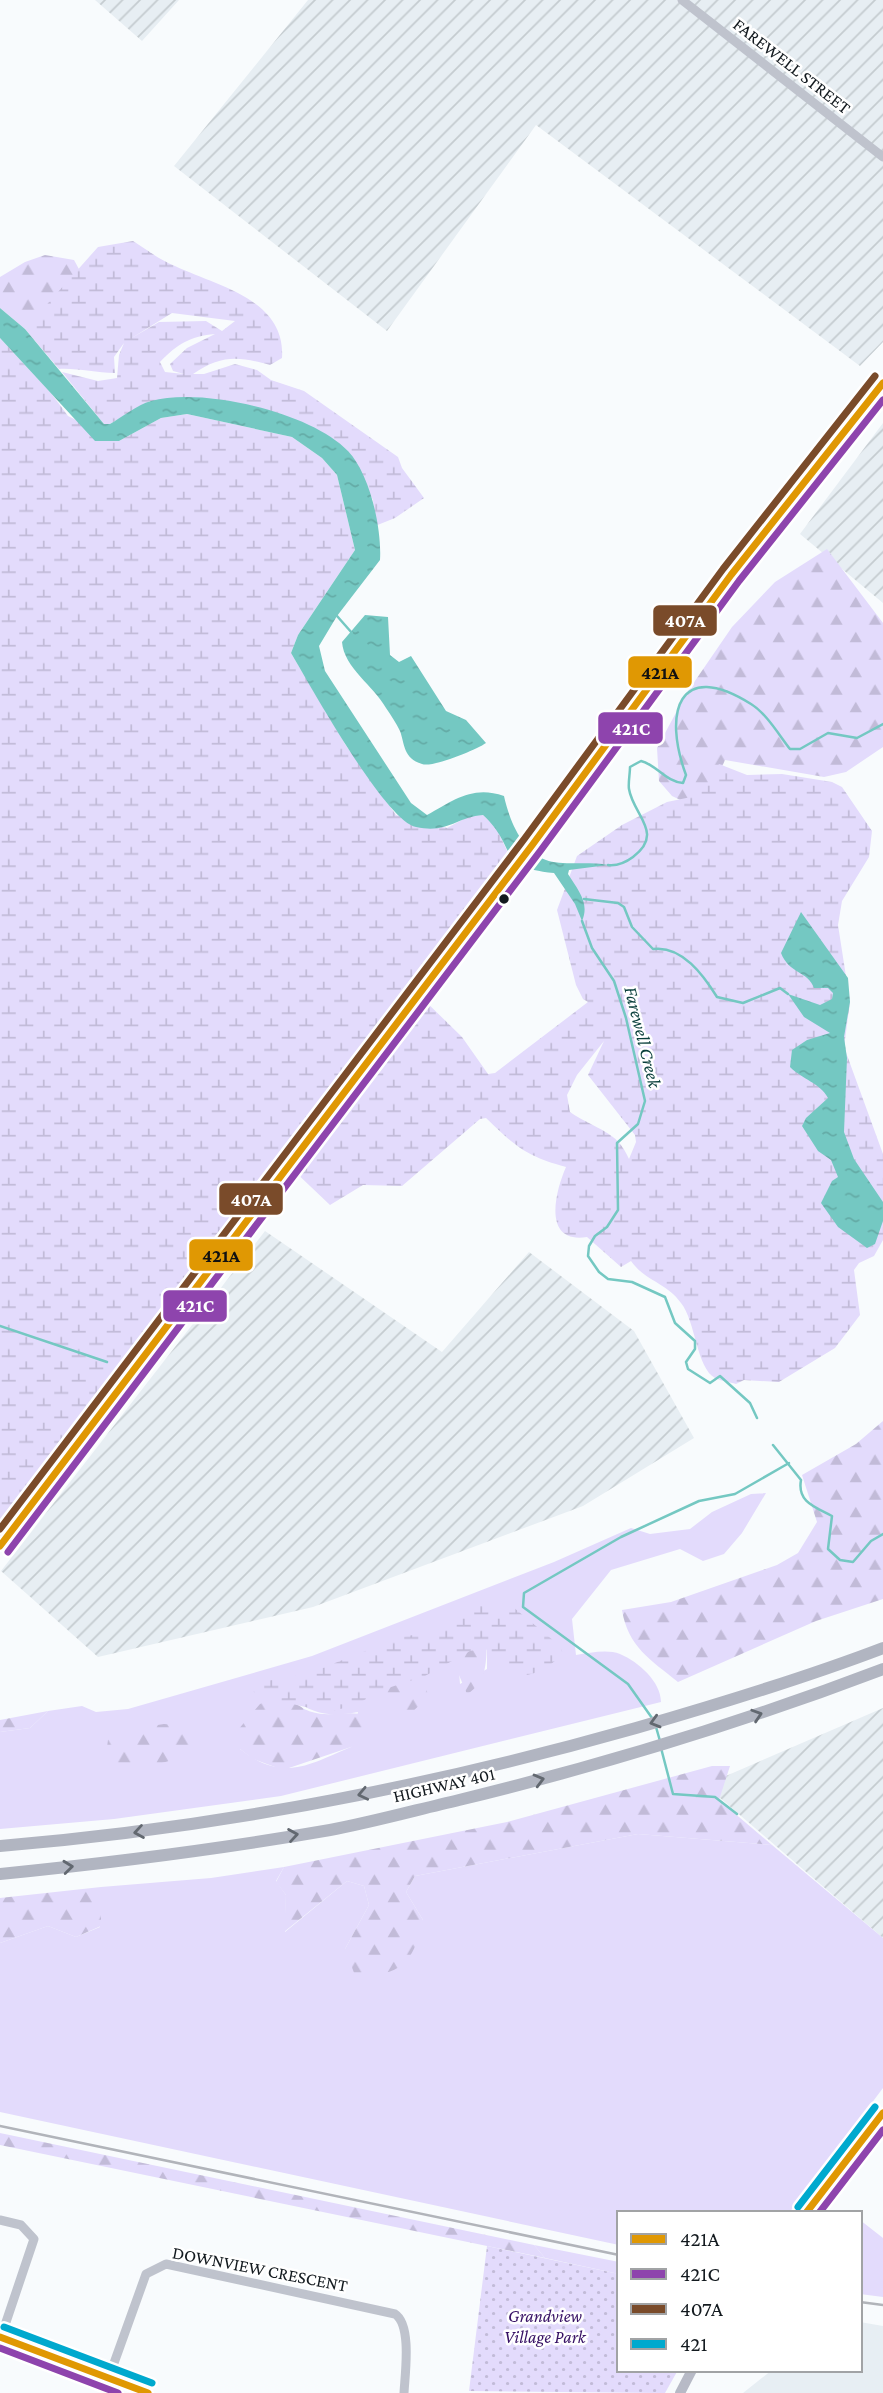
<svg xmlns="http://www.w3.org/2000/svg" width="883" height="2393" font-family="'Crimson Pro',serif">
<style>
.built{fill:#e7eef3}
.industrial{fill:url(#industrial-furrows)}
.grass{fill:#e3dbfc;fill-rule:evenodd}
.forest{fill:url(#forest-firs)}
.wetland{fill:url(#wetland-marsh);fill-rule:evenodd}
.park{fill:url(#park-dots)}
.water{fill:url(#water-ripples)}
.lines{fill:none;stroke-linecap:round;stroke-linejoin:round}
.stream{stroke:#74c8c2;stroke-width:2.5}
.minor{stroke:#bfc3cd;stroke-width:9}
.major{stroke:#b7bac6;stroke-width:10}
.highway{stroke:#b1b5c1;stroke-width:12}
.rail{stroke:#b1b4ba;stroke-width:2.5}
.bus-1-casing{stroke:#fff;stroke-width:12}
.bus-2-casing{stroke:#fff;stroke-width:12}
.bus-3-casing{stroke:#fff;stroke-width:12}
.bus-4-casing{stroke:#fff;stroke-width:12}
.bus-1{stroke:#e09803;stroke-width:7}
.bus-2{stroke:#8e44ad;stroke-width:7}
.bus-3{stroke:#7a4b2a;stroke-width:7}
.bus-4{stroke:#00a9ce;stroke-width:7}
.oneway{stroke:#626870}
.bus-dot{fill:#131a1f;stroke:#fff;stroke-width:2.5}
.labels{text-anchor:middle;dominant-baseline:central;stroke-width:5;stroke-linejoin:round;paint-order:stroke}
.street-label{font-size:18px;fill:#131a1f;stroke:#fff}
.park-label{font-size:18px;font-style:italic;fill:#361064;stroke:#fff}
.water-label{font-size:19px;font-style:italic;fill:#093f3b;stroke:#fff}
.line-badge{stroke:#fff;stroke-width:2.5}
.badge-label{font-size:19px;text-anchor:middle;font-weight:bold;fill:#fff}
.pale-badge-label{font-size:19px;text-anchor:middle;font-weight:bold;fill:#111}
</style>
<defs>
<pattern id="industrial-furrows" width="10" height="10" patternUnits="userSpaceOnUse" patternTransform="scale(1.75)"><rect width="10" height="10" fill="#e7eef3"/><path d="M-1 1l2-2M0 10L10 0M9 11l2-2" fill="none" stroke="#c5ccd0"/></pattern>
<pattern id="forest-firs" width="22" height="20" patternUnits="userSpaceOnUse" patternTransform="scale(1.75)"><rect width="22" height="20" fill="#e3dbfc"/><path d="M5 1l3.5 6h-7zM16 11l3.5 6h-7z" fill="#c2bbd8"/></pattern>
<pattern id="wetland-marsh" width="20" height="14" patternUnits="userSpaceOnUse" patternTransform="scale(1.75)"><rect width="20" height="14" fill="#e3dbfc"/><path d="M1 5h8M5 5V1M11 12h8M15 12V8" fill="none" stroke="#c2bbd8"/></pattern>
<pattern id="park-dots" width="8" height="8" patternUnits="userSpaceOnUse" patternTransform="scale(1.75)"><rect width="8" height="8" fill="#e3dbfc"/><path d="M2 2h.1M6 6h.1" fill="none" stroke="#c2bbd8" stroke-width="1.8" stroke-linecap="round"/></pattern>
<pattern id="water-ripples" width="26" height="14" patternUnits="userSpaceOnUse" patternTransform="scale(1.75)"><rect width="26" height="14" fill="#74c8c2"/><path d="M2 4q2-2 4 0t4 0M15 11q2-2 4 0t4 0" fill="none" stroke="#64aba6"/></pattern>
</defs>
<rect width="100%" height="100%" fill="#f8fbfd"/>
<path class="built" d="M860,2322L883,2326V2393H743L772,2370H860Z"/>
<path class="industrial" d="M95,0H179L142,41Z
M308,0H883V342L860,366L536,125L387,331L174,166Z
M883,423V603L800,534Z
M265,1231L442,1352L529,1252L634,1331L694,1438L583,1506L313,1607L98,1657L1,1571Z
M883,1708V1938L705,1785Z"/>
<path class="grass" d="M766,1493L742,1533L724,1554L703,1561L680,1549L611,1570L572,1619L576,1655C590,1653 607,1649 620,1654C639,1662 661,1682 661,1702L281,1796L114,1819L0,1829V1732L30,1728L48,1711L82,1706L96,1712L128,1709L312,1656L554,1562L631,1528L650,1534L690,1529L712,1512L751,1494ZM487,1639V1669L460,1684L459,1672ZM293,1699C314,1715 332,1717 358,1712L351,1747C306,1766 283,1782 240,1749Z
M638,1834L772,1845L883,1938V2088L789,2213H619V2245L0,2112V1943L48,1926L76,1937L100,1927L101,1887L211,1878L284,1867L276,1881L286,1895L285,1932L347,1881L364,1886L369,1905L345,1949L423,1920L406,1892L415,1876Z
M860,2220L883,2238V2297L860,2294Z
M534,2245L619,2262V2274L545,2258Z"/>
<path class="forest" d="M45,255L74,260L80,271L75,294L25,329L0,308V277L25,262Z
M827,549L883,623V747L846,772L824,777L725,760L709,796L693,806L672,796L659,781L657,748L686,694L732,627L775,582Z
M883,1421V1599L816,1621L678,1682C651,1660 628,1647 622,1610L671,1602L777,1565L798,1553L817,1522L802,1475L856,1444Z
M487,1639C486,1660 488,1682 467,1694L450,1654Z
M416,1672L425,1680L428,1697L409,1715C390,1714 379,1705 376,1686Z
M278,1697C297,1700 298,1708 312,1712C331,1718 350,1709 367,1716L369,1723L351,1747L283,1770L253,1759L240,1749L237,1731L260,1704Z
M48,1711L30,1728L0,1732V1720Z
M164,1724L187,1726L212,1739C197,1756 140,1773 120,1764C115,1762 110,1757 106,1754L108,1740L125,1730Z
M712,1766H730L719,1800L772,1845L638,1834L415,1876L406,1892L423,1920C413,1965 401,1974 356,1978L345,1949L369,1905L364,1886L347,1881L284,1932L286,1895L276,1882L284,1867L507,1822Z
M101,1887V1926L76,1937L48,1926L0,1943V1898Z
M0,2133L534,2245L545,2258L0,2145Z"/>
<path class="wetland" d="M133,241C147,250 160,260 175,266C217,286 286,299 282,358L270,365C238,356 221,355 193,374H204L235,364L257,370L271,380L304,391L398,457L402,468L424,498L395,518L375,526L373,500L347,450L150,401L110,424H104L62,372L98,381L117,378L119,355L124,343L114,357L115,373C95,373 78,368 59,369L25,329L98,247ZM172,313L235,321L222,331L206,321L159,322L130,339ZM215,334L187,348L170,364L173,371L184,374L165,372L160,362C177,344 191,336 215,334Z
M0,338L51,393L68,416L119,441L161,418L187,414L292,437L322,458L337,475L355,550L298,635L291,653L345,744L396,815L447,828L469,816L483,815L496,827L509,855L502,880L416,992L462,1037L488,1074L495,1073L588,1002L583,999L576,985L557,910L577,856L622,825L667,802L691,797L709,782L719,764L747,775L782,774L832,782L842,787L872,831L869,857L842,901L838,925L850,1002L844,1047L883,1154V1240L874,1256L859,1263L854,1270L860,1315L835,1348L779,1382L744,1380L736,1384C730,1382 721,1381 715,1378C696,1367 696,1322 681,1303C666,1282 646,1282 631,1261L621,1267L587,1237C542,1244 555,1192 566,1167C526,1156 516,1147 486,1118L480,1119L402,1186L363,1185L330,1205L290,1167L0,1541ZM604,1041L588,1075L635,1135L636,1142L629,1159C617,1130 596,1130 570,1112L567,1095L577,1075Z
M501,1604L513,1607L560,1646L563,1654C549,1667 529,1682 508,1672C500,1668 492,1655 485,1648L470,1651L425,1676L385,1689L353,1706L327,1712L262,1697L251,1690L266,1681L307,1674L401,1637L426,1633L474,1606Z"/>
<path class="park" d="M487,2246L619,2274V2370H678L665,2393L469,2391Z"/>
<path class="water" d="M0,308L25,329L104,424H110C122,417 137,405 151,401C202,387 311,412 348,451C370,474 382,529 380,560L337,616L319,646L325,671L411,803L427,815C454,800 473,785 504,796C509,819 521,850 546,860C560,866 590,861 608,865L569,870L568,874C578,890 590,903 582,921L575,904L554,873C495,867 518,847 483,815C456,817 448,834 416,827C385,821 310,685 291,653L298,635L355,550L337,475L322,458L292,437L187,414L161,418L119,441H95L0,338Z
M365,615L388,617L390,655L399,662L411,656L446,711L466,720L486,743C476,750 432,768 422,764C403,758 405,745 400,731C396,723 391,715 386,708C374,686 344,668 342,642Z
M801,912L848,978L850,1002L844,1037L847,1058L844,1132L854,1159L883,1202V1221L875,1244L867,1248L838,1227L821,1203L832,1181L838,1177L831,1160L818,1151L802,1126L806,1118L828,1098C820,1083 802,1079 790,1067L792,1050L807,1040L830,1033L804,1017L788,994L820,1005L832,999L833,993L828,988H814C808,971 789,974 781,953Z"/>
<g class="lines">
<path class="stream" d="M337,616L352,633
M608,865C617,866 625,863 633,857C665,833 633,815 629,789C628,783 630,774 630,767L641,761C657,765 666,782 683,783L686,775C663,713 678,658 751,704C766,713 779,735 790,749H800L828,733L857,738L883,724
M584,899L618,903L624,907L632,927L653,949C682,945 704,976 717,997L743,1003L780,988L788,994
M582,921L592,948L614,981L626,1018L645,1101L638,1124L617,1143L618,1210L607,1227L595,1236L589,1246L588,1256L599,1272L608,1279L632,1282L665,1297L675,1323L695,1341V1349L686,1362L688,1369L710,1383L720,1376L750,1403L757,1418
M0,1326L107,1362
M773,1445L801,1480C797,1502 815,1507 832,1516L828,1549L840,1560L853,1562L871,1541L883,1534
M652,1718L628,1684L523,1607L524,1593L621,1537L699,1501L735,1494L789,1463
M656,1727L660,1741
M661,1748L673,1794L715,1797L737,1814"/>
<path class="minor" d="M682,0L883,157
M0,1546L533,844L731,575L883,383
M0,2220L21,2225L34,2239L1,2337
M0,2337L148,2393
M109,2377L146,2274L166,2264L395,2314C412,2325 405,2374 404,2393"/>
<path class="major" d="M806,2213L883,2113
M680,2393L692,2370"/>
<path class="highway" d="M0,1846C215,1828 428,1787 636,1728C719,1704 802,1679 883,1648
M0,1874C110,1863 221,1849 330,1830C373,1822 416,1810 459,1800C603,1765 744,1722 883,1669"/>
<path class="rail" d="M0,2126L619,2255
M860,2302L883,2305"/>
<g class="bus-1-casing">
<path id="bus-1" d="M0,1546L533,844L731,575L883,383
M806,2213L883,2113
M0,2337L148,2393"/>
</g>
<g class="bus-2-casing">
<path id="bus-2" d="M8,1552L541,850L739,581L883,400
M819,2213L883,2130
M0,2348L118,2393"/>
</g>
<g class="bus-3-casing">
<path id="bus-3" d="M0,1529L525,838L723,569L875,376"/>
</g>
<g class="bus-4-casing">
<path id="bus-4" d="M798,2207L875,2107
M4,2327L152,2383"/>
</g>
<use href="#bus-1" class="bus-1"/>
<use href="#bus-2" class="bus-2"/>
<use href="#bus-3" class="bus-3"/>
<use href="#bus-4" class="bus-4"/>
</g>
<defs><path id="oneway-chevron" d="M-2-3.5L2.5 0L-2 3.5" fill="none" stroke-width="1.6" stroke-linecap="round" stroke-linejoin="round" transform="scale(1.75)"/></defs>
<g class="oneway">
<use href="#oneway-chevron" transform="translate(757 1715) rotate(-18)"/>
<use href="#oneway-chevron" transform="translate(655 1722) rotate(164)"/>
<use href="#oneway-chevron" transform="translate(539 1780) rotate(-15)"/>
<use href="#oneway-chevron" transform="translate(363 1794) rotate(168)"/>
<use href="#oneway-chevron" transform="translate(139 1832) rotate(171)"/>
<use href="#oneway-chevron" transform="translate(293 1835) rotate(-9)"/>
<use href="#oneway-chevron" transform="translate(68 1867) rotate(-6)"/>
</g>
<circle class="bus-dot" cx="504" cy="899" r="6"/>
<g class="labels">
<g class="street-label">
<text transform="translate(792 66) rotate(38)">FAREWELL STREET</text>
<text transform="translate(444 1785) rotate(-13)">HIGHWAY 401</text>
<text transform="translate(260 2269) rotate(11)">DOWNVIEW CRESCENT</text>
</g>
<g class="park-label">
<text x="545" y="2316">Grandview<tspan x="545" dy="21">Village Park</tspan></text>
</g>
<g class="water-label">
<text transform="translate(643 1037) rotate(76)">Farewell Creek</text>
</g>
</g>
<g class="line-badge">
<rect x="652" y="604" width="66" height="33" rx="7" fill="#7a4b2a"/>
<rect x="627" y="655" width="66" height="34" rx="7" fill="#e09803"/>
<rect x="597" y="711" width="67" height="34" rx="7" fill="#8e44ad"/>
<rect x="218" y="1182" width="66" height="34" rx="7" fill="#7a4b2a"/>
<rect x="188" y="1238" width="66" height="34" rx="7" fill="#e09803"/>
<rect x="162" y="1289" width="66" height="34" rx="7" fill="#8e44ad"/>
</g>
<g class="badge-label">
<text x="685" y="627">407A</text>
<text x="631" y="735">421C</text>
<text x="251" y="1206">407A</text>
<text x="195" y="1312">421C</text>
</g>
<g class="pale-badge-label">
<text x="660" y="679">421A</text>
<text x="221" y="1262">421A</text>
</g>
<rect x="617" y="2211" width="245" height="161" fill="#ffffff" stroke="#a1a3a5" stroke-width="2"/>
<rect x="631" y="2234" width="35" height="10" fill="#e09803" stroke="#a1a3a5" stroke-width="2"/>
<text x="680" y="2246" font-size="21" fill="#131a1f">421A</text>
<rect x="631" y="2269" width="35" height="10" fill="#8e44ad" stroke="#a1a3a5" stroke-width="2"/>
<text x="680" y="2281" font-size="21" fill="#131a1f">421C</text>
<rect x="631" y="2304" width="35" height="10" fill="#7a4b2a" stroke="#a1a3a5" stroke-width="2"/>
<text x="680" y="2316" font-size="21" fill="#131a1f">407A</text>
<rect x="631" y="2339" width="35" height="10" fill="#00a9ce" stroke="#a1a3a5" stroke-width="2"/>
<text x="680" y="2351" font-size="21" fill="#131a1f">421</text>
</svg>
